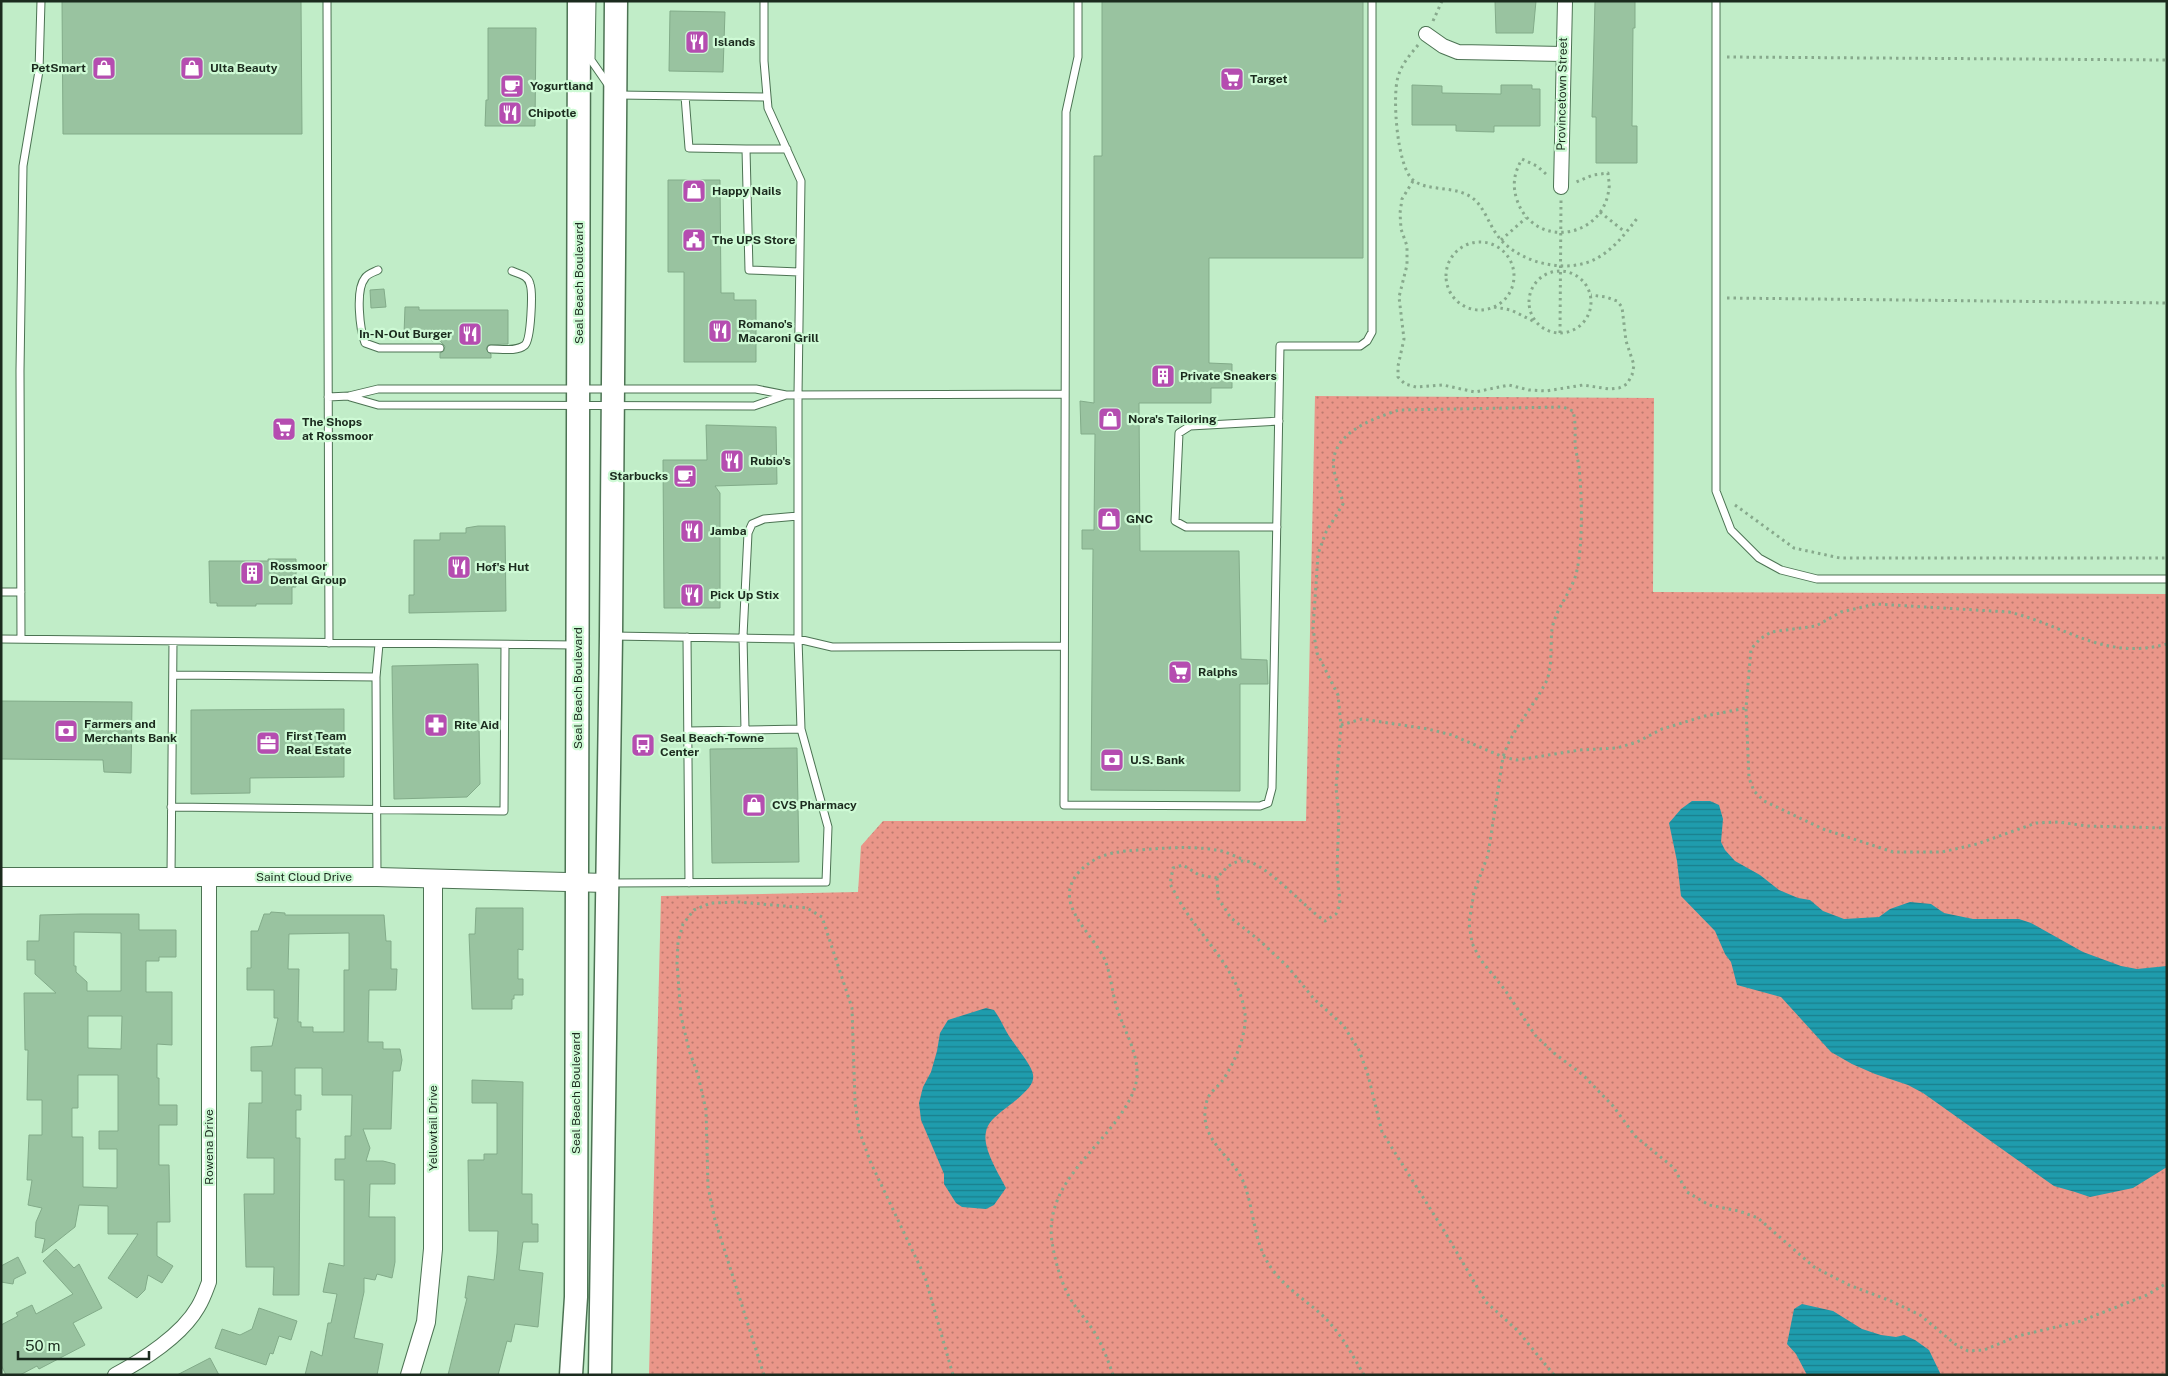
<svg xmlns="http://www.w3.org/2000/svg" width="2168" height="1376" font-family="'Public Sans',sans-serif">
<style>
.grass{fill:url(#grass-dots)}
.water{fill:url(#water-rules)}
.building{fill:#99c3a0;stroke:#82ab89;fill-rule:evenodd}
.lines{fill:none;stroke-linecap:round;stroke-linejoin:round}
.service-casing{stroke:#4c7353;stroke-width:9}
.minor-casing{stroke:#4c7353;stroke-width:16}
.tertiary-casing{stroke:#4c7353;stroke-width:20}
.primary-casing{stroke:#4c7353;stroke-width:25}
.path{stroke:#87a98c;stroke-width:3;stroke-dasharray:2.5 4;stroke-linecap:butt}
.service{stroke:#fff;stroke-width:7}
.minor{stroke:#fff;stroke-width:14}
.tertiary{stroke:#fff;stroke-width:18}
.primary{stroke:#fff;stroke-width:22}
.labels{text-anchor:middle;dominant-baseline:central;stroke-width:4.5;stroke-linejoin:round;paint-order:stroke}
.poi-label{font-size:12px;font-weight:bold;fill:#1b2b1e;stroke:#cefad5;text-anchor:start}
.street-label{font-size:12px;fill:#1b2b1e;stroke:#cefad5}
</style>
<defs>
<pattern id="grass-dots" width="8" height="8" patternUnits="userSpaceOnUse" patternTransform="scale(1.25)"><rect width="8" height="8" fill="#ea9689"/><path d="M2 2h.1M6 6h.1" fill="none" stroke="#bd7b6f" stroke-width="1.8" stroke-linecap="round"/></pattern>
<pattern id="water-rules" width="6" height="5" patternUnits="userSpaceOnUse" patternTransform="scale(1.25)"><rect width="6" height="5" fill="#1f9cad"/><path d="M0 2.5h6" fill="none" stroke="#1a7f8c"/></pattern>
</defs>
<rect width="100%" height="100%" fill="#c1edc8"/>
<path class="grass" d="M1315,396L1654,398L1653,592L2167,594V1375H649L661,896L858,892L861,846L883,821H1306Z"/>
<path class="water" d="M1692,801H1710L1719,805L1723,819L1721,842L1725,850L1735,861L1760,875L1779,890L1798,898L1810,900L1823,911L1844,919L1879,917L1890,909L1910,902L1931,904L1944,913L1973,919H2019L2031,923L2083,952L2121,966L2137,969L2167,966V1167L2133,1188L2090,1197L2075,1192L2054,1186L1923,1093L1908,1085L1875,1074L1852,1064L1831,1052L1781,997L1737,985L1731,962L1725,954L1715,931L1681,896L1677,861L1669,823L1681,809Z
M986,1008L994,1010C1000,1018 1004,1028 1009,1036C1038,1078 1047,1077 1002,1111C996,1116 987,1123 986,1132C982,1148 999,1174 1006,1188L994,1205L986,1209L962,1207L956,1203L944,1184V1174L921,1120L919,1103L923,1087L931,1072L937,1051L940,1033L948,1020Z
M1802,1304L1833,1311L1862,1329L1881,1335L1896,1337L1904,1335L1915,1340L1929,1350L1941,1375H1807L1796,1354L1787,1344L1794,1309Z"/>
<path class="building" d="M62,1H301L302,134H63Z
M1102,1H1363V258H1209V363L1232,364V388H1211V403H1139L1140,551H1239L1241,659L1267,660L1268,684H1240V791L1091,790L1093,549H1082V530H1094L1095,434H1081L1080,401L1094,403V156H1102Z
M1495,1H1536L1533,33H1496Z
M1595,1H1635V28H1633L1632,126H1637V163H1596V117H1592Z
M670,11L725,12L723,72L669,71Z
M488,28H536L535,126H485L486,100H488Z
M1412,85L1442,86V93L1501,94V85H1532V89H1540V126H1494V132L1456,131V125H1412Z
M668,180H720L721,293H734V300H756V362H684V272H668Z
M384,289L386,307L371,308L370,290Z
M405,307H419V310H508V344L488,345L486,349L491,354V358H440V353L444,351L445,346L440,341H432V334H404Z
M706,425L776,427L777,484L715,486L720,493V608H664L663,460H707Z
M478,526H505L506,611L409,613V595H414V540H440V533H466V528Z
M268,559H296V587H292V604H256V606H217V603H210L209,561H268Z
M478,664L480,784L467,797L394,799L392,666Z
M1,701L132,702L131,773L104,772L103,760L1,759Z
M344,709V777L250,778V793L191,794V710Z
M797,748L799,862L712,863L710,749Z
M476,908H523V950L518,949V979H523V995H514V999H512V1009H472L469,934H475Z
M271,912L285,913V915H384L386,941H391V969H397L396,990H369L368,1042H383V1049H400L402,1060L400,1071H393L391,1129H363L370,1148L366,1161H383L395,1164V1184H370L369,1217H395V1262L392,1278L377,1274L375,1280L364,1278V1292L354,1338L383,1344L377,1375H305L311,1351L322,1356L328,1323H331L337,1294L323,1292L329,1263L344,1266V1180H335V1159H345V1136H351L352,1095H322V1068H295V1095H301V1110H296V1138H300L299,1295H273L274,1267H246L244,1194H274V1158H247L249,1103H262V1071H251V1047L272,1046L278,1018H274V990H247V968H251V931H258L264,914H270ZM349,933V970H344V1032H313V1027H301V1022H298L299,969H288L289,934Z
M81,914H139V930H176V957H159V961H146V992H172V1045L157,1044V1078H159V1105H177V1125H159V1165H169L170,1222H157V1256L173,1266L162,1283L148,1275L145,1290L137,1298L108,1278L138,1234H108V1206L79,1205L75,1227L42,1253L45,1239L35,1237L36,1222L42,1208L28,1205L32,1180H27L29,1135H42V1100H27L28,1050H25L24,993H56L35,974V960H27V941H39L40,915ZM74,932L121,933V991H87V982L76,972V966H74ZM88,1016H122L121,1049L88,1048ZM78,1075H118V1131H99V1149H117V1188L83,1187V1137H72V1108H78Z
M472,1080L523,1082L522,1194H532V1224H538V1242H523L519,1270L543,1273L538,1327L515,1324L511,1342L507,1341L498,1375H448L467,1298H465L468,1276L494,1280L497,1253L498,1231H469L468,1160H484V1154H497V1103H472Z
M56,1249L74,1268L79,1264L102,1308L73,1323L85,1345L39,1369L37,1366L20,1375H6L1,1365V1325L18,1316L16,1313L32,1305L36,1314L73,1294L43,1261Z
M18,1257L26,1273L14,1279L13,1284L1,1282V1266Z
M259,1308L297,1321L291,1340L279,1336L273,1354L270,1353L266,1365L215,1348L222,1329L240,1335L252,1329Z
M210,1358L219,1375H177Z"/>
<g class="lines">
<g class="service-casing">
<path id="service" d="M327,1L329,643
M592,1L591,60L609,86
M1078,1V57L1066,112L1064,805L1260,806L1268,803L1272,788L1280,346H1360L1367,341L1372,332V1
M1716,1V491L1731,530L1759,558L1781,570L1817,579H2167
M618,95L767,97
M685,96L689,148L746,149L749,270L799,272
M746,149H787
M378,270C374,272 367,274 365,278C355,290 360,330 365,343L379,348H440
M491,349C501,349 517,352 525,345C531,339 533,292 530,284C528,275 519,274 512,271
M328,397L349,396L378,389H756L786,395L1065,394
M350,397L378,405L754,406L786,395
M1277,527H1186L1175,521L1179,433L1190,426L1279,421
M1,592H21
M613,636L798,639L832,647L1064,646
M687,637L689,883
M1,639L576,645
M21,639L20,371L23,166L39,71L41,1
M173,675L376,677L377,877
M376,677L379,644
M745,730L743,636L748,533L752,524L764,519L798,516
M688,731L801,729
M171,807L504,811L505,645
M171,877L173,641
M610,883L826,882L828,827L801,729L798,639V395L801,181L768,108L764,61V1"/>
</g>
<g class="minor-casing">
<path id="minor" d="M1426,34L1443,46L1458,52L1563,54
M1561,187L1565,1
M115,1375C143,1360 182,1335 198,1307C203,1299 206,1290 209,1282V877"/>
</g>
<g class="tertiary-casing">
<path id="tertiary" d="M1,877H377L607,883
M410,1375L426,1322L433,1249V879"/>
</g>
<g class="primary-casing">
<path id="primary" d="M571,1375L576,1297L579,1
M600,1375L611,636L616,1"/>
</g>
<path class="path" d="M1433,21L1442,1
M1418,45C1410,55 1401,65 1398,77C1392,96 1397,167 1413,180C1428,192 1453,185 1471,197C1485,206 1489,227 1501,240C1523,264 1570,275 1599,257C1616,247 1627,231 1639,216
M1727,57L2167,60
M1546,174L1537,166L1522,159C1514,173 1512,185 1517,200C1534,250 1604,239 1609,188C1610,184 1608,178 1608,173L1593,175L1576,182
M1413,181L1402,199L1400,213L1401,229L1407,246V265L1399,297L1404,339L1398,366V377L1405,384L1416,387L1443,385L1475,392L1509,385L1529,390L1546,391L1583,385L1609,389L1619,388L1627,384L1632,375L1634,365L1626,341L1622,307L1617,301L1606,297L1591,295
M1600,212L1625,232
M1501,240L1526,218
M1446 276a34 34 0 1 1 68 0a34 34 0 1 1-68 0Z
M1529 302a31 31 0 1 1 62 0a31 31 0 1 1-62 0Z
M1727,298L2167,303
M1494,307L1511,310L1535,322
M1560,333L1561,200
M1735,505L1794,548L1840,558H2167
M2167,644C2104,661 2067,626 2009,612L1876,604L1841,612L1816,626L1771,632L1760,639L1751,649L1746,708L1749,778L1754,791L1764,801L1823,829L1893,852H1942L1977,844L2036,823L2058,822L2087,826L2167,828
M1341,725L1362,719L1428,729L1452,735L1503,757L1517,760L1580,750L1617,748L1637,742L1662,729L1705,716L1746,708
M1217,878L1199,875L1183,865L1173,868L1170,884C1174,891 1178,899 1183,907C1204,940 1240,973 1245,1014C1247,1034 1234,1065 1222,1081C1218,1087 1210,1092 1208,1098C1204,1107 1204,1119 1207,1128C1214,1149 1235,1162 1243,1181C1256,1213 1252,1245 1275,1273C1290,1292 1312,1304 1328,1321C1343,1337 1353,1356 1364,1375
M764,1375L715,1220L708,1187L706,1110L698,1075L689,1050L681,1016L677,963L678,942L683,924L694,910L711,903L739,902L807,908L822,917L852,1008L855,1102L859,1130L870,1161L925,1277L953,1375
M1113,1375C1108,1360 1102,1344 1093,1330C1087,1321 1079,1312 1073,1303C1062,1287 1055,1261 1052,1242C1044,1186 1096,1153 1123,1111C1130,1100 1136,1089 1137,1076C1138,1051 1124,1031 1117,1008C1112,993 1111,975 1105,960C1092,932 1051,903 1079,872C1092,858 1107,853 1126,851C1153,849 1189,845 1216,850C1226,851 1236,857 1245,860
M1554,1375L1518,1331L1486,1302L1443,1229L1382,1132L1368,1075L1359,1050L1343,1025L1314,999L1288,967L1259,940L1231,918L1218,898L1217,878C1224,870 1232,860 1245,861C1265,862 1306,909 1325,921L1336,914L1340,904L1337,868L1339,815L1336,788L1341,725L1338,695L1317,653L1313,629L1318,554L1326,532L1343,504C1341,492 1336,482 1334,470C1328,434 1372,419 1399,410L1563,407L1573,411C1576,422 1575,433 1575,445C1576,452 1578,460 1579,467C1582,495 1583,543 1577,570C1573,591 1556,607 1552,629C1550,645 1553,667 1546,682C1533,708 1512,729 1503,757L1488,855L1474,892L1469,923L1472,943L1480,959L1505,990L1535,1035L1554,1053L1583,1075L1613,1106L1635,1136L1674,1168L1687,1192L1709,1205L1739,1211L1758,1218L1814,1267L1849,1285L1891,1301L1920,1315L1955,1344L1968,1351L1984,1350L2018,1336L2081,1321L2147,1295L2167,1283"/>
<use href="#service" class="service"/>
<use href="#minor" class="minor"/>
<use href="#tertiary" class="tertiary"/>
<use href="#primary" class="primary"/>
</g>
<defs>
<g id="restaurant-square" transform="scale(1.25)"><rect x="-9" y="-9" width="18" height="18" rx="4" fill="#b54db0" stroke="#cefad5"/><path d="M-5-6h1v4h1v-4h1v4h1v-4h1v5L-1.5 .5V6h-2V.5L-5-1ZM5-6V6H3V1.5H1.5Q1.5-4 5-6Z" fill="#fff"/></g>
<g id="shop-square" transform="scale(1.25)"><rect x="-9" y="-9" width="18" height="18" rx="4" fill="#b54db0" stroke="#cefad5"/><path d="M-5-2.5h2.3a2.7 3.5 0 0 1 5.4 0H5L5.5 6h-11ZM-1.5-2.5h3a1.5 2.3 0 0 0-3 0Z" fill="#fff"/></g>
<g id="supermarket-square" transform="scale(1.25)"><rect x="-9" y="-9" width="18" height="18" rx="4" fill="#b54db0" stroke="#cefad5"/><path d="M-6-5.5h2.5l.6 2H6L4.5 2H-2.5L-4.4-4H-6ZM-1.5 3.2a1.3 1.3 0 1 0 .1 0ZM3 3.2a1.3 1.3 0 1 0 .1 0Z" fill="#fff"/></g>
<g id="cafe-square" transform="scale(1.25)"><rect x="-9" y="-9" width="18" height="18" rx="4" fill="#b54db0" stroke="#cefad5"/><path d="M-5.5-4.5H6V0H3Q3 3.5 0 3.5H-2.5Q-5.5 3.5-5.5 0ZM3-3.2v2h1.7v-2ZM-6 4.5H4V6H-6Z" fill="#fff"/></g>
<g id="civic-square" transform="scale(1.25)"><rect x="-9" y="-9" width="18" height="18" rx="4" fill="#b54db0" stroke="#cefad5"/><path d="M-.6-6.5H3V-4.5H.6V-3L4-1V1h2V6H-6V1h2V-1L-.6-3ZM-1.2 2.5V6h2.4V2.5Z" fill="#fff"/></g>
<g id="building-square" transform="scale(1.25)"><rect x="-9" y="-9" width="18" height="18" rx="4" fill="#b54db0" stroke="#cefad5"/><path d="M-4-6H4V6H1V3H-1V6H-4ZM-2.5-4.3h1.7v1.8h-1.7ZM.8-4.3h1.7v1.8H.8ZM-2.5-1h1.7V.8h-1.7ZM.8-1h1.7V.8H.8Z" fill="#fff"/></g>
<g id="pharmacy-square" transform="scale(1.25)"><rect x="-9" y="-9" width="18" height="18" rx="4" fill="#b54db0" stroke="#cefad5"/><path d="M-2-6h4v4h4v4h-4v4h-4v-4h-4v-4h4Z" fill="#fff"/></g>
<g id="bank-square" transform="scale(1.25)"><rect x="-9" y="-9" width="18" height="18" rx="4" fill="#b54db0" stroke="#cefad5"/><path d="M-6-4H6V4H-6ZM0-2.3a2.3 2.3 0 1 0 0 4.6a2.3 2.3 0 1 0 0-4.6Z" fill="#fff"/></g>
<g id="office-square" transform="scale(1.25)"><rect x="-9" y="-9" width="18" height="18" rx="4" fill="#b54db0" stroke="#cefad5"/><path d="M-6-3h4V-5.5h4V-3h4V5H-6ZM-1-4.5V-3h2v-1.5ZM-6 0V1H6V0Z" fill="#fff"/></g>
<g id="bus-square" transform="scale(1.25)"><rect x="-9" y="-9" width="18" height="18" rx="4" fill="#b54db0" stroke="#cefad5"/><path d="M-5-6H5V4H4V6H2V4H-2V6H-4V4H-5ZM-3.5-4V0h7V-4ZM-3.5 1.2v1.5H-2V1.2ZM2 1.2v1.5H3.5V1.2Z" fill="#fff"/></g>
</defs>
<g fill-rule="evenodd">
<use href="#restaurant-square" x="697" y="42"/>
<use href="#shop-square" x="104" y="68"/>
<use href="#shop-square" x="192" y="68"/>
<use href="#supermarket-square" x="1232" y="79"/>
<use href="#cafe-square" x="512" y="86"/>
<use href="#restaurant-square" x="510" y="113"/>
<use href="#shop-square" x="694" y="191"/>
<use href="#civic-square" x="694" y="240"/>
<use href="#restaurant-square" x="720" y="331"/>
<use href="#restaurant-square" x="470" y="334"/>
<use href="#building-square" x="1163" y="376"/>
<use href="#shop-square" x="1110" y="419"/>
<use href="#supermarket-square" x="284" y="429"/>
<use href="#restaurant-square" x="732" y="461"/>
<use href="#cafe-square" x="685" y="476"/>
<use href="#shop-square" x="1109" y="519"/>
<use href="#restaurant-square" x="692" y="531"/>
<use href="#restaurant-square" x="459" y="567"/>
<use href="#building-square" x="252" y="573"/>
<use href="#restaurant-square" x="692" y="595"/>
<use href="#supermarket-square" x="1180" y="672"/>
<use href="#pharmacy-square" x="436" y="725"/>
<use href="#bank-square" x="66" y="731"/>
<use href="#office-square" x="268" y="743"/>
<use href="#bus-square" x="643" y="745"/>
<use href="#bank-square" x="1112" y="760"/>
<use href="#shop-square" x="754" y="805"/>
</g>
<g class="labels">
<g class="poi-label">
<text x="714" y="42">Islands</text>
<text x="86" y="68" text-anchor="end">PetSmart</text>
<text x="210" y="68">Ulta Beauty</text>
<text x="1250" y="79">Target</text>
<text x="530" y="86">Yogurtland</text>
<text x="528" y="113">Chipotle</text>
<text x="712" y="191">Happy Nails</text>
<text x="712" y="240">The UPS Store</text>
<text x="738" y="324">Romano's<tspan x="738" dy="14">Macaroni Grill</tspan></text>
<text x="452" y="334" text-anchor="end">In-N-Out Burger</text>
<text x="1180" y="376">Private Sneakers</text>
<text x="1128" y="419">Nora's Tailoring</text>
<text x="302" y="422">The Shops<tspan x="302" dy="14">at Rossmoor</tspan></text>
<text x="750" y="461">Rubio's</text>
<text x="668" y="476" text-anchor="end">Starbucks</text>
<text x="1126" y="519">GNC</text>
<text x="710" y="531">Jamba</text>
<text x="270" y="566">Rossmoor<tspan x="270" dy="14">Dental Group</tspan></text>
<text x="476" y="567">Hof's Hut</text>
<text x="710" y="595">Pick Up Stix</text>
<text x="1198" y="672">Ralphs</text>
<text x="84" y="724">Farmers and<tspan x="84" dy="14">Merchants Bank</tspan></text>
<text x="454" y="725">Rite Aid</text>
<text x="286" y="736">First Team<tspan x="286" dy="14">Real Estate</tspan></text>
<text x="660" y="738">Seal Beach-Towne<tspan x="660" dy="14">Center</tspan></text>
<text x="1130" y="760">U.S. Bank</text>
<text x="772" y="805">CVS Pharmacy</text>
</g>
<g class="street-label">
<text transform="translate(1562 94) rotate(-89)">Provincetown Street</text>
<text transform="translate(579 283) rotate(-90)">Seal Beach Boulevard</text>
<text transform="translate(578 688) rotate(-90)">Seal Beach Boulevard</text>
<text x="304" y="877">Saint Cloud Drive</text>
<text transform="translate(576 1093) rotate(-90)">Seal Beach Boulevard</text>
<text transform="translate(433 1128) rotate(-90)">Yellowtail Drive</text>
<text transform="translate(209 1147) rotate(-90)">Rowena Drive</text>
</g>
</g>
<rect width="2168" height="1376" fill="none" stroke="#1b2b1e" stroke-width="5"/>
<path d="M18 1351v8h131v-8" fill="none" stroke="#1b2b1e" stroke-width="2.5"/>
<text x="25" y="1351" font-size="15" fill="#1b2b1e" stroke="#cefad5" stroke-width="4" paint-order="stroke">50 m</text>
</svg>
